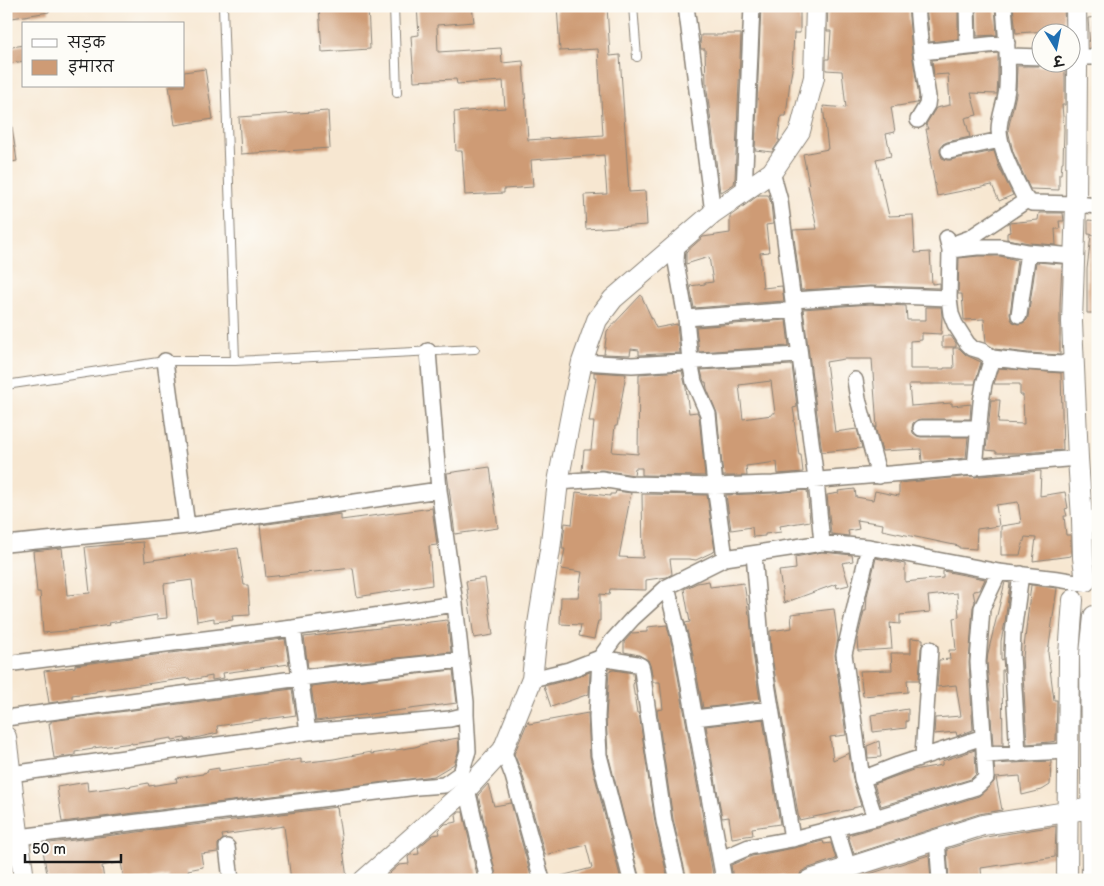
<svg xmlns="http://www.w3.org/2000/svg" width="1104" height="886" font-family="'Balsamiq Sans','Playpen Sans Deva',sans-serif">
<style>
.building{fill:#ce9b75;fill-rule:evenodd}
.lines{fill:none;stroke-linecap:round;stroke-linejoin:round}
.lane-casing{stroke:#8a8276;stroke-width:10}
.street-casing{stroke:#8a8276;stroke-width:18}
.secondary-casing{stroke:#8a8276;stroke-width:22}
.lane{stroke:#fff;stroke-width:8}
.street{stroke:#fff;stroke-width:15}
.secondary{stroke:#fff;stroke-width:20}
</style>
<rect width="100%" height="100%" fill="#fdfcf7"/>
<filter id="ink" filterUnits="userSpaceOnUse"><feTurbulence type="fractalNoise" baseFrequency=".02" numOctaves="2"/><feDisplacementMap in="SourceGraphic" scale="10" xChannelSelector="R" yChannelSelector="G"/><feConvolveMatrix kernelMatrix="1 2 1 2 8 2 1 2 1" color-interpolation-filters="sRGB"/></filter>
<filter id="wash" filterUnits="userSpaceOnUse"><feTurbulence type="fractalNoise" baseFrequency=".0096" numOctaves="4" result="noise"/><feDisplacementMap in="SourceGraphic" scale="20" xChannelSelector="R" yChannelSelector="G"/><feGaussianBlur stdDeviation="1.12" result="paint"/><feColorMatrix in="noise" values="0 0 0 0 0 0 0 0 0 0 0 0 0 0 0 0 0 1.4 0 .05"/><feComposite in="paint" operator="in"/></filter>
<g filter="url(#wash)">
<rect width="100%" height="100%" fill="#f7e7d1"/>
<g id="blocks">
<path class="building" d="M6,6H49V12L6,19Z
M319,6H368L370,49L322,52Z
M417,6H472L474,22L437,25L438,52L501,48L502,63L523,61L528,140L603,135L598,49L560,51L557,6H607L610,56L620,55L629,192L645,191L647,225L586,229L584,195L607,194L604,155L531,160L533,187L504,189V193L465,195L462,151H456L454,112L505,108L503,81L457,84L456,79L414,81L411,36L419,35Z
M761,6H800V33H794L792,70L790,81L786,116H781L778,140H780L772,152L755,150Z
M828,6H908L912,53L919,97L918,102L917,103L891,107L895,132L886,134L891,156L876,159L889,216L913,215L915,253L930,252L932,284L940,283V288L870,286L801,290L793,230L817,229L808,185H809L803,154L828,149L823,106L846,108L842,71L826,70V59H829L831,31H827Z
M931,6H958V39L930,42L926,7Z
M976,6H995L997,35L977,36Z
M1013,6H1064L1065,30L1016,33Z
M1098,17V48H1090L1088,18Z
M722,34H741L735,178L734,184L723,191L720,192L707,91V84H706L705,49H701L700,44L701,35H722Z
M24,45V61L6,64V48Z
M998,53V78L997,94L971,93L977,115L965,118L970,137L947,142L943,144L940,148V152L942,158L947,160H950L994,151L999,167L1013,195L999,201L992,185L937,196L930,159H932L926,129H928L926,124L936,108L950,105L948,74L934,75L932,60Z
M1049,62L1065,63V105H1062L1064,129L1063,162H1062L1061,174H1059V190L1030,189L1013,152L1008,130L1016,94L1017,66H1042L1046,65Z
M205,69L213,119L175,125L169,86H184V72Z
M328,111L330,148L241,154L239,117Z
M6,127H12L17,161L6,163Z
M759,195H768L771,203L773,224L766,225L769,252L760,253L763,288L782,286L784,301L694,308L690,286L705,284V283L713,282L709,257L686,264V252L703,237L730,233V216Z
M1039,213H1063L1064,221H1059L1060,229H1055L1056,245L1029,243L1007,239V233L1010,232L1009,223L1038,220Z
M1088,220L1098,221V235L1088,234Z
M1091,235L1098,236V313H1087V269Z
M978,256H1000L1017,260L1010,314L1011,319L1013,322L1018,324L1023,323L1027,320L1028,317L1036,262L1062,264L1060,303V355L1028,353L995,349L986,343L984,319L964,320L962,294H958L959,258Z
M641,295L656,328L677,324L680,353L639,355V350L631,349L630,355L604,354L607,331Z
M870,304L906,306L907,320H926V307H941L942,316L941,334L922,333V340L910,341V369H944V368H954L953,348H959L966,355L981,362L975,384H909L911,406L952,403V406L971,404L970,419H921L917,420L913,423L912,428L913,433L917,436L921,437H968L966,458L922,462L921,449L882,451L875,427H877L872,359H844L826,362L835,432L857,429L862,448L822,452L803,309Z
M786,320L789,346L699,352L696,327Z
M942,336H951L956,343V347H942Z
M792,365L797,407L793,408L795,420H794L799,455H801L803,472L778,474L777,462L746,466L747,476H723L717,413L707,389L706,382H704L703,379L701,370ZM771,381L775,413H772V415L743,419L739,385Z
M999,368L1061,373L1063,450L1022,453H996V451L986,450L991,400H1000L998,423L1024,424L1023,395H1020V384H994Z
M682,371L686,388L689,413L697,412L699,416L705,476L642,475V468H635L634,475L602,470L582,471L584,450H591L594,422H589L596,377H594V372L626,374L617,426H615L612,452L638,454L639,374Z
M490,467L498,528L455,534L447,473Z
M1041,471L1040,496L1065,492L1068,508L1065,509L1067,516H1064L1066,535H1071V556L1033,561L1036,538L1025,537L1020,555H1001V526L1021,523L1018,502L996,505L999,526L977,529L976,549L959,548V546L882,530L883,524L857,520L859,529L848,531L849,536L831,534L827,495L839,493L838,491L855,489L856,497L873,500L875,491L899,496V483L972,476L975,477L980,476Z
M807,490L810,521L780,526L781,532L765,534V536L753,537L752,527L731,530L726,495L773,493Z
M616,491L631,493L619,557L643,558L642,494L707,495L715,551L696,560L689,559H670L672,574L667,577L646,580V590L610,589L609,595L600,594V621H598L594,639L579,636L581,625L560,624L561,597H578L582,572L561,569L565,549H562L565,523L572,524L576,492L610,496V494H615Z
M432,508L437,545L429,546L432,585L357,597L353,568L266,577L260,525L341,514V520Z
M143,542L145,561L238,548L244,585H248L250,615L232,616L233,620L214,622V618L197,621L192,580L164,584L167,618L157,619V615L109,623L110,625L75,630L43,633L40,592H37L33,551L62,548L67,595L90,593L85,547Z
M822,552L852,555L853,561L842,563L849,585L837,588L836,584L784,603L779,571L796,569L795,557Z
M876,558L905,564V582L943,578V571L985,579L980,590L973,591L975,602L973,607L969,663L973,730L957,736L956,732L934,734L935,718L961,716L956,685L937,687L939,660L950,659L949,650H956L953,618L959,617L957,593L928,596L930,612L900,615V624L890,623L892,649L858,651L857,640L864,611H866L867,596Z
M485,578L493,635L474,638L466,581Z
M709,581L710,587L744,583L749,615H750L753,653L760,701L703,708L692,650L685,623L690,622L684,589L697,583Z
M1005,582L1010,583L1005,622L1001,641V660L1003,659L1004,670H1002L1003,745H993L987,662L988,653Z
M1031,585L1057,588L1048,653L1054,700H1057L1056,741L1050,742L1027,744L1022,657H1023Z
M834,609L838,639L835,655L846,735L830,737L833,760L849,753L853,780L861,806L853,808V809L799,820L771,651L770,631L792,628L791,614Z
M447,620L451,652L308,668L304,637Z
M667,625L674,654L714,880H687L673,819L657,710L663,709L660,682H653L651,668L648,660L639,655L624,652V642L632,633L647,632V627Z
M911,638L923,639V643L921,648L919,680H907L908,692L863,696L860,671L892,670L891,653H911Z
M283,639H285L289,664L223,673L224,678L212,680V676L190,680L189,678L96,691V692L72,695V698L70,699V700L49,703L44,671L75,667V665Z
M453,670L457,703L316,721L311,686Z
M614,670L633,673L634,683L633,684V686L637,713H639L655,822L668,880H640L608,754L606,717L609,671Z
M590,672L589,694L551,707L544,686L571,679Z
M292,689L296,715L217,726L218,733L186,740L185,738L172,740V738L132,744V743L93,748V749L75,752V755L54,758L49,723H51V721Z
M908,709V721H906V728L873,732L871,715Z
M588,713L590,757L621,880H561V876L592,868L586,845L545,855L522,773L514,754L528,721L529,724Z
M763,719L780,824L752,828L753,835L732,838L729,817L722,818L706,726Z
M458,738L459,750L454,764L434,776L62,822L57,787L87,782L88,791L126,786L127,787L148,783L149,786L177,782L176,778L203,774V773L208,772L207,770L219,768V771L301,759V763L334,759L371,752V754L415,747L424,744Z
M879,741L881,757L868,758L867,746Z
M975,750L976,774L971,779L881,806L874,784L913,770L942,765V761Z
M1051,761L1050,785L1042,790L1022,795L1020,776L996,778L1002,810L979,814L854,854L848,835L878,827L979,796L994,782L995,777L994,764Z
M488,784L494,806L511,803L531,876L516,880H497L478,795Z
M337,807L347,878L337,880H291L284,826L222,835L223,839L218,844V852L201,854L203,867L188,870L190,880H168V876L141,880H124L121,862L102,866L104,880H48L42,844Z
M458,812H463L478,880H382L399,865L409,864L408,857L410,855L419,854L418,848L433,835L440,834L439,830L445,824L457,822L456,815Z
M1056,826L1055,857L981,868L982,880H949L947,849L986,837Z
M823,841L824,844L831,843L836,859L806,869L801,872L798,880H785L784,875L765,880H733L731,865L752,856L794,848Z
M929,855L931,880H853L854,879Z"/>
</g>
</g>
<g filter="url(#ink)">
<use href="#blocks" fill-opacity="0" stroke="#8a8276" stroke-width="1"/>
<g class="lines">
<g class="lane-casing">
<path id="lane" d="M223,6L235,361
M394,6L397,93
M633,6L637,57
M6,385L165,361H235L475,349"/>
</g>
<g class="street-casing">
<path id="street" d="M686,6L713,213
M917,6L921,52L928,97L927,105L918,120
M967,6L968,47
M1004,6C1006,33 1009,61 1007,88C1006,102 999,116 999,130C1000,151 1014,176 1023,195L1027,200L1032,203L1076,204L1098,206
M921,52L1007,43
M1007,56L1042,57
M1072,57H1098
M949,151L1000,140
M772,172L780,201L816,480L822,543
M744,191L752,6
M947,238L950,250L977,247H1001L1028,252L1074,256
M677,244L676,262L686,318L690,361L694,382L708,414L715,486L725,558
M793,300L870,295L949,298
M1019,315L1028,252
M686,318L794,310
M992,358L982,351L972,348L967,343L955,324L951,314L949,298L950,250L959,242L970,238L1027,200
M165,361L187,526
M582,362L632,365L799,355
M855,380L858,399L879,476
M921,428H978
M975,468L981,402L984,384L992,358L1027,362L1062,364L1074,359
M558,482L601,479L632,484L715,486L773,484L1078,458
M1082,519L1098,518
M6,544L187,526L439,490
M869,547L844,654L862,779L875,818
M754,554L762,652L792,839
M667,587L683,652L724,880
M293,628L308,732
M6,664L293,628L455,604
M532,679L569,670L600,658L613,640L633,618L667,587L725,558L822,543L869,547L999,572L1058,579L1082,583
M6,718L300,678L461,660
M695,718L771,709
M503,750L513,776L542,880
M1018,754L1012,655L1013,633L1021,574
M984,755L1068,751
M923,756L930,649
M11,774L308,732L450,719L466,715V702L455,604L439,490L428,351
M862,779L898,765L983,737
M467,789L488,880
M836,828L848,867
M19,837L417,787L444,785L461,773L468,751L466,715
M937,839L940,880
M227,847L231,880
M721,859L749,847L792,839L875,818L976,787L986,778L978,662L982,608L999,572
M631,880L599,755L597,717L600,658L637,664L641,666L642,670L645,692L664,821L678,880"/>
</g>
<g class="secondary-casing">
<path id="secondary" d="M1076,6L1077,68L1076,204L1072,322L1078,458L1082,519L1083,558L1086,581
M6,737L24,880
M364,880L467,789L503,750L532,679L538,624L550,550L558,482L574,399L582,362L597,320L613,299L713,213L772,172L800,131L814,77L816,6
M810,880L983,825L1092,808
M1067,880L1069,655L1073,600
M1092,880L1090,654L1094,616"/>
</g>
<use href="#lane" class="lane"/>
<use href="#street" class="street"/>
<use href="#secondary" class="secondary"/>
</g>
</g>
<rect width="1104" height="886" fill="none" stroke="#fdfcf7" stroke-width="25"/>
<rect x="22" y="22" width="162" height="65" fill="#fdfcf7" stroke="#a3a29f"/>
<rect x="32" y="39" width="25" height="8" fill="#ffffff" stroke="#a3a29f"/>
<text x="68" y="48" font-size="15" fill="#1c1c1c">सड़क</text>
<rect x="32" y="60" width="25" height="15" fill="#ce9b75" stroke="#a3a29f"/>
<text x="68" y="72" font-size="15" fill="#1c1c1c">इमारत</text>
<g transform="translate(1056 48) rotate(170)"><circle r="24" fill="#fdfcf7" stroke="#a3a29f"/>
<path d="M0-4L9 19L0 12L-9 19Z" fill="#1f6fb2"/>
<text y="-8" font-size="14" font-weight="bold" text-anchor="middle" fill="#1c1c1c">उ</text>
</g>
<path d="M25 854v8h96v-8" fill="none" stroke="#1c1c1c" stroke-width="2.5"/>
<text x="32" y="854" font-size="15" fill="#1c1c1c" stroke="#fdfcf7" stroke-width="4" paint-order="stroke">50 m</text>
</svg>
